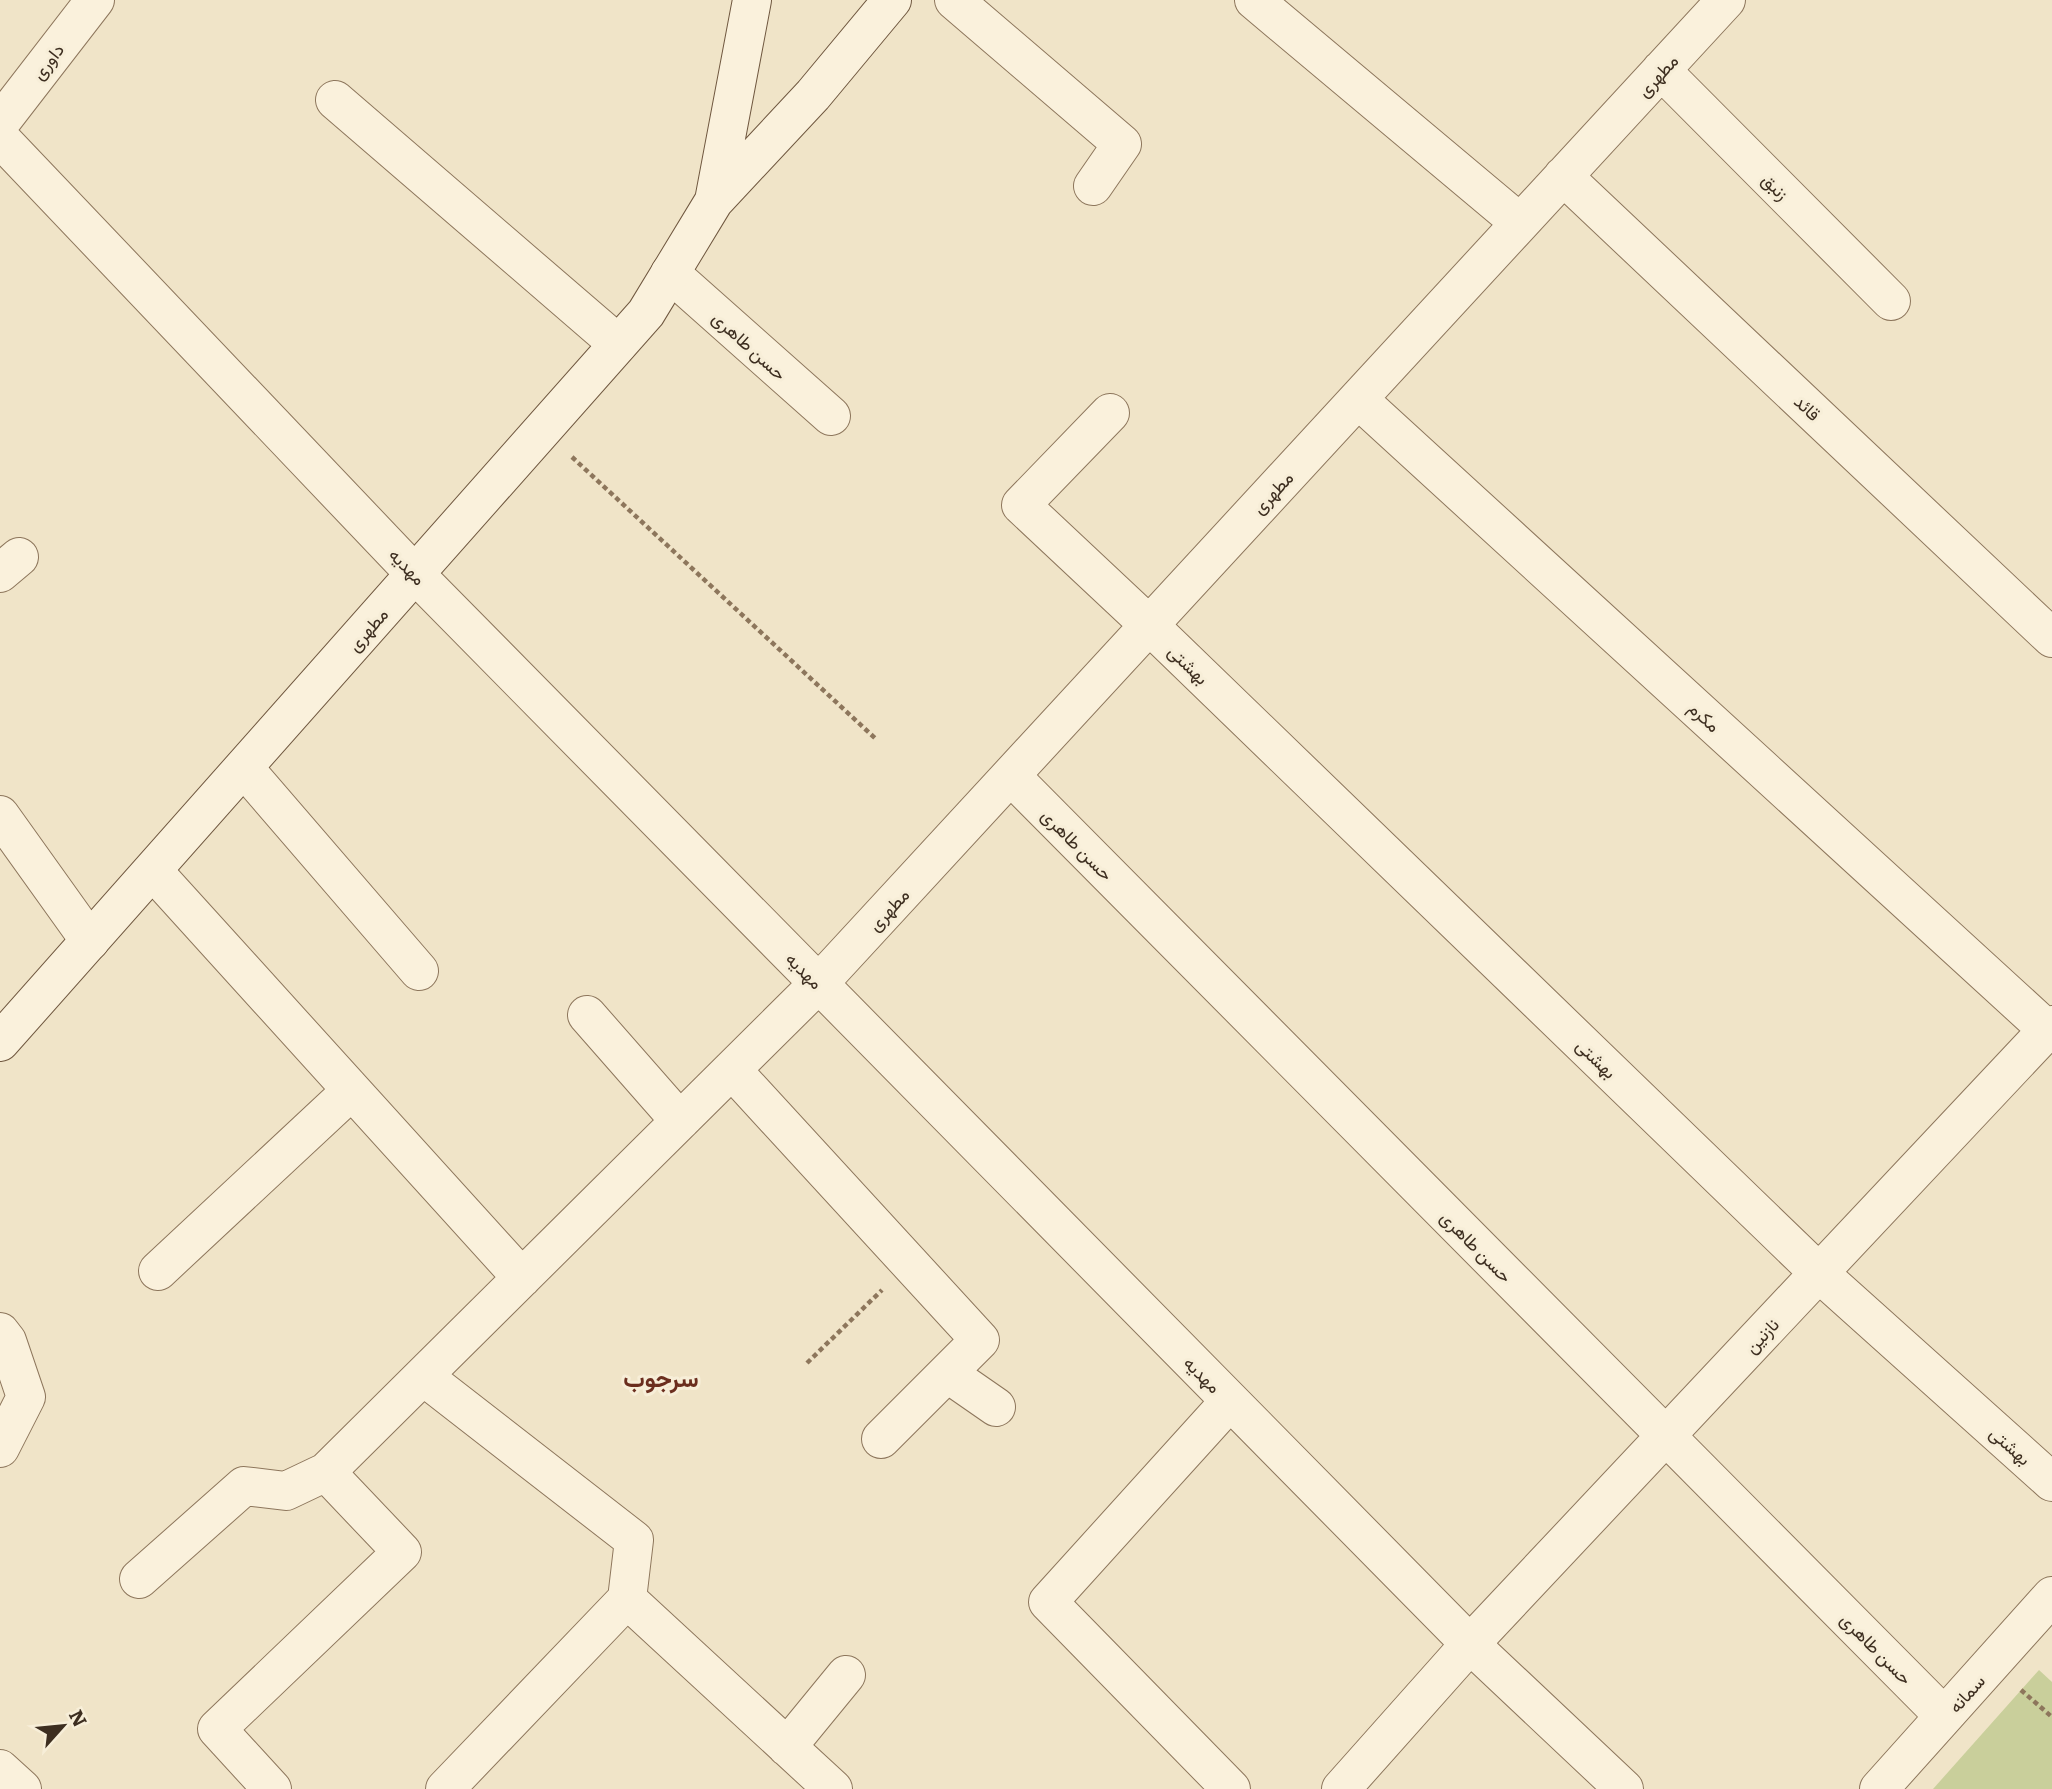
<svg xmlns="http://www.w3.org/2000/svg" width="2052" height="1789" viewBox="0 0 2052 1789" font-family="Literata,Vazirmatn,serif">
<rect width="100%" height="100%" fill="#f0e4c8"/>
<path fill="#c9cf9b" d="M2039 1670 2052 1682V1789H1933Z"/>
<g fill="none" stroke-linecap="round" stroke-linejoin="round">
<defs>
<path id="street" d="M954 0 1122 144 1093 186
M1254 0 1520 223
M1661 70 1891 301
M335 100 618 344
M0 123 95 0
M0 138 415 574 1470 1644 1624 1789
M1563 176 2052 638
M670 273 831 416
M1358 399 2052 1034
M1110 413 1021 505 1149 625 1819 1273 2052 1482
M0 573 19 557
M244 768 419 971
M1011 776 1944 1716
M0 815 90 941
M153 871 522 1278
M587 1015 680 1121
M732 1070 980 1340 881 1439
M158 1271 351 1091
M0 1332 7 1341 26 1397 0 1448
M947 1373 996 1407
M423 1376 634 1540 627 1599 833 1789
M1230 1401 1048 1602 1231 1789
M139 1579 244 1486 286 1491 326 1472
M787 1747 846 1675
M0 1769 22 1789
M272 1789 217 1729 402 1552 326 1472 819 983 1726 0
M445 1789 627 1599
M1341 1789 1470 1644 2052 1025
M1879 1789 2052 1596"/>
<path id="secondary" d="M714 201 752 0
M0 1042 646 313 714 201 813 95 892 0"/>
</defs>
<use href="#street" stroke="#8d765c" stroke-width="40"/>
<use href="#secondary" stroke="#6f573f" stroke-width="40"/>
<path stroke="#8d765c" stroke-width="4.5" stroke-dasharray="5 3.5" stroke-linecap="butt" d="M572 457 877 740
M807 1363 882 1290
M2021 1690 2052 1717"/>
<use href="#street" stroke="#faf1dc" stroke-width="38"/>
<use href="#secondary" stroke="#faf1dc" stroke-width="38"/>
</g>
<g text-anchor="middle" dominant-baseline="central" stroke-width="6" stroke-linejoin="round" paint-order="stroke">
<g font-size="18" fill="#3d2e20" stroke="#f7eed8">
<text transform="translate(47 61) rotate(-52)">داوری</text>
<text transform="translate(1657 75) rotate(-47)">مطهری</text>
<text transform="translate(1776 186) rotate(45)">زنبق</text>
<text transform="translate(750 345) rotate(42)">حسن طاهری</text>
<text transform="translate(1808 407) rotate(43)">قائد</text>
<text transform="translate(1272 492) rotate(-47)">مطهری</text>
<text transform="translate(408 566) rotate(46)">مهدیه</text>
<text transform="translate(367 629) rotate(-49)">مطهری</text>
<text transform="translate(1189 664) rotate(44)">بهشتی</text>
<text transform="translate(1705 716) rotate(42)">مکرم</text>
<text transform="translate(1078 844) rotate(45)">حسن طاهری</text>
<text transform="translate(888 909) rotate(-47)">مطهری</text>
<text transform="translate(805 970) rotate(45)">مهدیه</text>
<text transform="translate(1597 1058) rotate(44)">بهشتی</text>
<text transform="translate(1477 1246) rotate(45)">حسن طاهری</text>
<text transform="translate(1761 1335) rotate(-47)">نازنین</text>
<text transform="translate(1203 1374) rotate(45)">مهدیه</text>
<text transform="translate(2011 1445) rotate(42)">بهشتی</text>
<text transform="translate(1877 1648) rotate(45)">حسن طاهری</text>
<text transform="translate(1966 1693) rotate(-48)">سمانه</text>
</g>
<g font-size="24" font-weight="bold" fill="#6b2e1e" stroke="#f7eed8">
<text x="661" y="1376">سرجوب</text>
</g>
</g>
<g transform="translate(63 1726) rotate(63)" stroke="#f7eed8" stroke-width="5" paint-order="stroke">
<path d="M0-5L12 26L0 18L-12 26Z" fill="#3d2e20"/>
<text y="-10" font-size="19" font-weight="bold" text-anchor="middle" fill="#3d2e20">N</text>
</g>
</svg>
